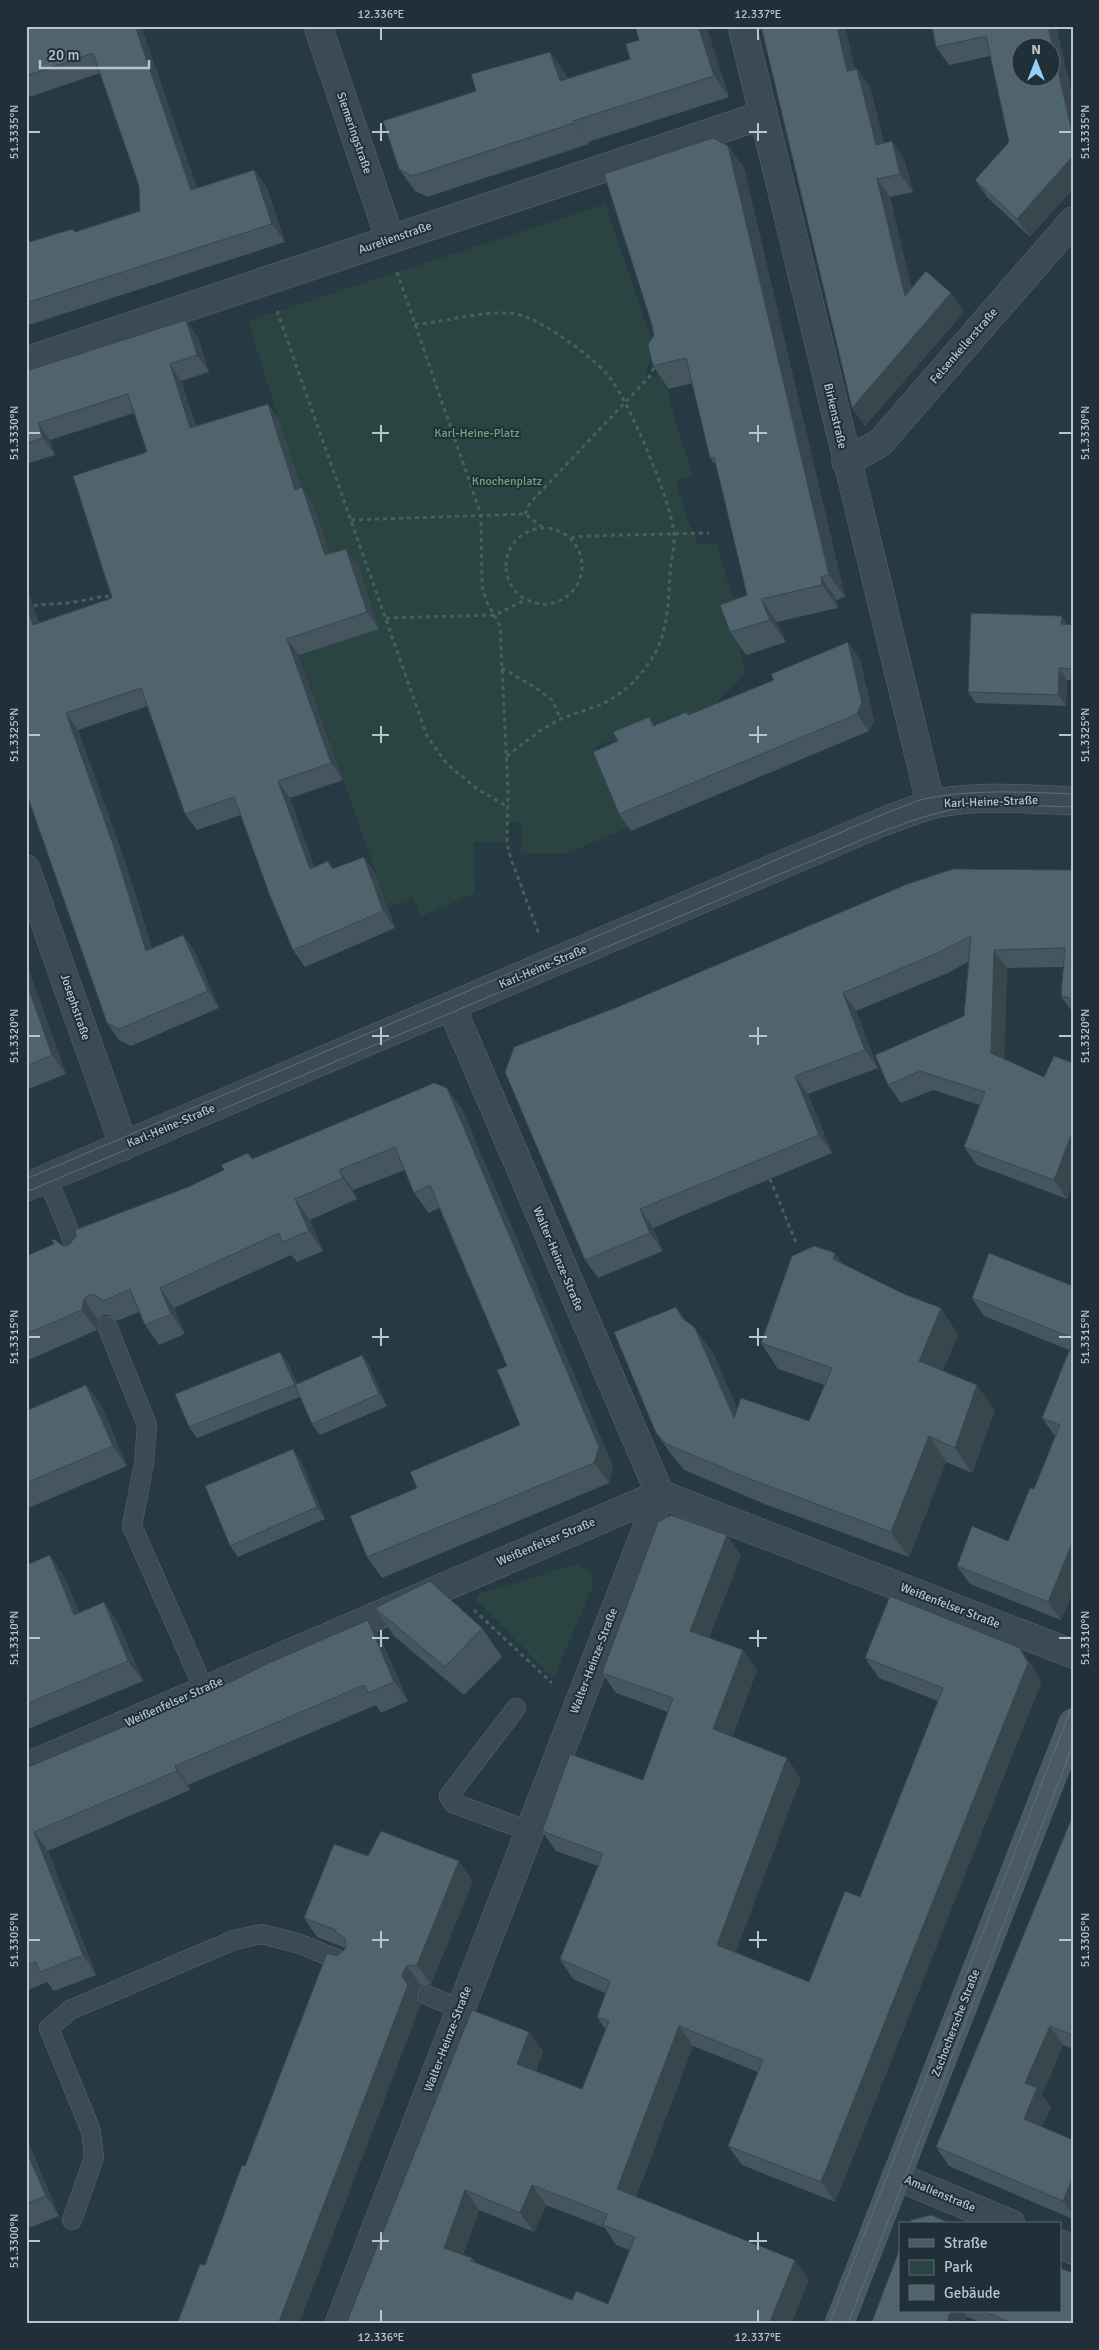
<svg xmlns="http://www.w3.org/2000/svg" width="1099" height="2350" viewBox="0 0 1099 2350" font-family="Signika,sans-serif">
<rect width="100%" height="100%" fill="#273943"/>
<path fill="#294441" d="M605 204 655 350 646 372 655 378 659 370H663L676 424 693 476 676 481 688 521 699 545 717 544 739 620 736 628 745 675 695 724 667 732 604 743 595 747 629 827 568 853H521V822H508L507 843 474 842 475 893 420 917 413 898 388 908 300 655 379 628 358 566 330 574 273 517 294 468 248 321Z
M577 1564 591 1572 593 1585 555 1676 550 1675 476 1600 478 1594Z"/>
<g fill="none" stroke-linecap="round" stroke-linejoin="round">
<defs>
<path id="service" d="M47 1178 79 1255
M107 1326 147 1425 144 1463 132 1526 204 1689
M516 1708 449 1796 453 1803 529 1831
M427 1995 460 2009
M72 2220 94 2158 91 2131 49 2028 70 2010 234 1940 262 1934 300 1944 349 1964"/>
<path id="minor" d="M318 26 390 239
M742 26 931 805
M26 361 763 115
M846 462 880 443 1073 221
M26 869 124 1146
M26 1767 660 1494 1073 1654
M896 2176 1011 2224
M1060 2244 1073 2250
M339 2324 660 1494 451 1006"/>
<path id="tertiary" d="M26 1187 880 823C896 817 913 810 930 805 972 794 1030 799 1073 801"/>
<path id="secondary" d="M839 2324 1073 1723"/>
</defs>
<use href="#service" stroke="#596870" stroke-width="20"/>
<use href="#minor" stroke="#596870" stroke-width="29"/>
<use href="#tertiary" stroke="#596870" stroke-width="29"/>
<use href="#secondary" stroke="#596870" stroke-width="29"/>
<path stroke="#47605d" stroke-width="3" stroke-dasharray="4 4" stroke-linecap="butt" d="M397 272 481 515 482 586 486 600 500 626 508 790 507 843 511 859 539 934
M277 311 427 736 447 764 476 788 508 807
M415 324C448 323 496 305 526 317 548 325 590 355 606 373 628 397 672 503 674 535 675 549 670 563 670 576 668 603 668 629 655 653 644 673 625 693 604 703 588 710 570 714 555 722 537 732 522 744 506 757
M525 514 530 503 651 375 655 364
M351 520 525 514 542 527
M506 566a38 38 0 1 1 76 0a38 38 0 1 1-76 0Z
M571 538 584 536 709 533
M26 608C43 602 58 605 74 602 88 600 100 596 114 596
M386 618 495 615 525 600
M502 668 536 688 552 700 561 720
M770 1179 797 1245
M474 1610 552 1683"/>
<use href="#service" stroke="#3b4a53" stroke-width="19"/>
<use href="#minor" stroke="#3b4a53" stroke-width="28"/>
<use href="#tertiary" stroke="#3b4a53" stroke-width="28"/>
<use href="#secondary" stroke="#495a66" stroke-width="28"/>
<path stroke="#5d6f7a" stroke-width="1" d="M26 1179 891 811C902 807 913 802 924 799 972 789 1023 792 1073 794
M26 1192 868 837C898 826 929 813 961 808 997 803 1036 806 1073 807
M829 2324 1073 1704
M848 2324 1073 1745"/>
</g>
<path fill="#45565f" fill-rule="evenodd" d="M26 26H141L197 188 254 170 267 188 285 242 26 326V243L75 232 140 211 139 186 100 73 26 98Z
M635 26H706L729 97 588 142 589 144 427 197 415 191 399 169 476 91 550 52 565 73 567 79 630 59 639 40Z
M932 26H1056L1073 99 1030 237 988 198 975 180 1009 142 990 56 949 65 936 47Z
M855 69H857L870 87 884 143 892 141 904 159 913 192 890 197 911 288 951 293 964 312 865 426Z
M728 146 744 168 845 597 837 600 838 608 777 622 786 642 746 655 730 632 747 595 717 467 710 458 692 383 669 389 653 366 654 335Z
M198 337 209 372 181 381 196 426 268 404 279 420 301 488 313 504 330 554 358 565 379 629 299 655 343 780 290 798 314 867 328 861 333 868 375 873 395 928 305 967 293 950 241 815 197 830 185 814 148 706 78 730 125 861 152 948 183 935 195 952 219 1008 131 1046 119 1040 107 1023 26 587 39 623 112 598 147 452 134 413 50 440 55 455 26 464V371Z
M1073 625V680H1067L1066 706 976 703 968 692Z
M848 642 860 659 874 721 869 731 631 831 619 814 618 741 649 717 655 726 687 712 689 715 774 680Z
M1073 870V1013L1061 996 1063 967 1007 968 1004 1059 1044 1077 1073 1063V1183L1067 1199 977 1165 964 1147 980 1105 933 1090 901 1103 888 1085 964 1016 968 962 948 973 856 1011 878 1068 808 1094 832 1153 653 1228 663 1251 598 1278 585 1260 505 1072Z
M26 962 66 1074 26 1090Z
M462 1109 613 1467 609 1483 382 1578 367 1557 417 1488 520 1425 507 1366 439 1208 429 1213 414 1193 405 1170 353 1190 357 1199 310 1220 323 1251 297 1262 291 1255 174 1308 185 1334 159 1345 145 1325 139 1312 117 1321 109 1315H103L98 1320 97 1330 26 1361V1256L63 1246 69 1245 188 1187 224 1170 248 1153 252 1158Z
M835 1253 842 1263 958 1334 943 1371 995 1410 972 1473 946 1462 909 1557 767 1505 684 1470 674 1458 656 1433 676 1307 687 1322 713 1353 737 1409 809 1421 825 1385 778 1369 761 1343Z
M1073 1286V1591L1061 1620 970 1584 957 1566 1008 1541 1034 1489 1055 1436 1042 1418 1069 1350 984 1316 972 1298Z
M280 1352 288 1363 297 1384 362 1355 370 1367 387 1406 320 1435 312 1424 300 1397 197 1438 189 1427Z
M86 1385 101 1405 127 1466 26 1509V1411Z
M293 1449 301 1461 325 1519 238 1557 230 1546Z
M741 1555 709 1638 743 1650 757 1670 732 1737 801 1778 735 1952 809 1982 860 1897 938 1701 879 1678 865 1658 1034 1668 1041 1683 835 2202 742 2165 728 2146 758 2072 693 2046 636 2197 795 2260 809 2280 791 2324H346L529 2032 543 2052 536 2071 582 2089 606 2030 597 2017 605 1993 573 1979 560 1959 598 1866 556 1851 542 1831 643 1780 668 1712 616 1693 602 1673ZM546 2205 605 2228 616 2245 630 2250 608 2304 572 2300 475 2263 472 2258 463 2255 479 2210 534 2232Z
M26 1565 64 1576 79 1613 104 1602 118 1623 143 1681 26 1730Z
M375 1608 482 1628 502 1657 464 1695 394 1636Z
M368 1620 381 1639 408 1701 381 1713 376 1705 188 1785 190 1790 48 1851 96 1975 54 1991 47 1982 26 1991V1768L237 1679Z
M1073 1815V2049L1063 2045 1042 2095 1051 2107 1042 2127 1073 2140V2219L949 2166 936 2147Z
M368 1856 473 1881 431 1984 421 1986 417 1991 416 1997 421 2004 205 2265 245 2166 337 1956 346 1948 317 1937 304 1918Z
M26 2136 59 2216 26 2229Z
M900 2311H1060L1073 2324H985L967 2317 964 2324H871Z"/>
<path fill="#38464d" d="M135 26H141L204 208 191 190Z
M698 26H706L729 97 714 76Z
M837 26H845L860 89 847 71Z
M1048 26H1056L1073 99V137Z
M550 52 565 73 575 103 560 81Z
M857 69 870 87 889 163 876 145Z
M573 121 588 142 589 144 574 123Z
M892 141 904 159 913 192 900 174Z
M728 146 744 168 845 597 829 575Z
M1073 156V189L1030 237 1017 219Z
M254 170 267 188 285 242 272 224Z
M877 179 890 197 918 314 905 296Z
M951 293 964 312 865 426 852 408Z
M186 320 198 337 209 372 197 355Z
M170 364 181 381 202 445 190 428Z
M268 404 279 420 306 506 295 490Z
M38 423 50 440 55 455 43 438Z
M302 487 313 504 337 572 325 555Z
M346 549 358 565 379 629 367 612Z
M821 577 837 600 838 608 822 585Z
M26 587 45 641 33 625 26 604Z
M761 599 777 622 786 642 770 620Z
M1062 616 1070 628 1061 624Z
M287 639 299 655 343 780 331 763Z
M848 642 860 659 874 721 869 731 857 714Z
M1059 668 1067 680 1066 706 1058 695Z
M66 713 78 730 125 861 158 968 146 951Z
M278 781 290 798 321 885 310 869Z
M364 857 375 873 395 928 383 911Z
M183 935 195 952 219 1008 208 991Z
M994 950 1007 968 1004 1071 991 1053Z
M26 962 66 1074 52 1055 26 981Z
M843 993 856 1011 878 1068 865 1050Z
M795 1076 808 1094 832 1153 819 1135Z
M447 1088 462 1109 613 1467 609 1483 594 1463Z
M1073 1130V1183L1067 1199 1054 1180Z
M339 1170 353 1190 357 1199 343 1178Z
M295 1199 310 1220 323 1251 309 1231Z
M640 1209 653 1228 663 1251 650 1233Z
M835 1253 853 1279 833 1259Z
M160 1288 174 1308 185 1334 171 1314Z
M84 1299 98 1320 97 1330 82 1310Z
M676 1307 694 1332 682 1318Z
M941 1308 958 1334 937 1386 919 1361Z
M695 1328 713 1353 752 1443 734 1418Z
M280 1352 288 1363 303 1396 295 1385Z
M362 1355 370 1367 387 1406 379 1394Z
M86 1385 101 1405 127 1466 113 1446Z
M977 1385 995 1410 972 1473 955 1448Z
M929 1436 946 1462 909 1557 891 1532Z
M293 1449 301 1461 325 1519 317 1507Z
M727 1535 741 1555 704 1650 690 1631Z
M1073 1541V1591L1061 1620 1048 1602Z
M50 1555 64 1576 89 1635 74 1615Z
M104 1602 118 1623 143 1681 128 1661Z
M368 1620 381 1639 408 1701 394 1682Z
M1020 1648 1034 1668 1041 1683 835 2202 821 2182Z
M743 1650 757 1670 727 1749 713 1729Z
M787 1758 801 1778 731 1965 717 1945Z
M175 1766 188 1785 190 1790 177 1771Z
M34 1832 48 1851 96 1975 83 1955Z
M459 1861 473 1881 431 1984 417 1965Z
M407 1966 421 1986 417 1991 416 1997 421 2004 299 2324H278L402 1977 403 1972Z
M679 2026 693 2046 631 2209 617 2189Z
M1050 2026 1063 2045 1042 2095 1051 2107 1037 2138 1024 2119 1025 2083Z
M529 2032 543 2052 531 2084 517 2064Z
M26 2136 59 2216 46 2196 26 2150Z
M1073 2177V2215L1063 2201Z
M532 2185 546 2205 534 2232 520 2213Z
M465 2190 479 2210 458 2267 444 2248Z
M795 2260 809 2280 791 2324H769Z
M951 2311H963L967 2317 964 2324H946Z"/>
<path fill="#50646e" stroke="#38464d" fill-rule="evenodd" d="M26 26H135L191 190 254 170 272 224 26 303V243L72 229 75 232 140 211 139 186 93 53 26 76Z
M635 26H698L714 76 573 121 574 123 412 176 399 169 383 121 476 91 471 74 550 52 560 81 630 59 626 44 639 40Z
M761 26H837L847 71 857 69 876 145 892 141 900 174 877 179 905 296 926 271 951 293 852 408Z
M932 26H1048L1073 137V156L1017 219 975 180 1009 142 986 36 936 47ZM1022 48H1052V78H1022Z
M713 138 728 146 829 575 821 577 822 585 761 599 770 620 730 632 720 605 747 595 714 457 710 458 686 358 653 366 648 345 654 335 651 322 604 174Z
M186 320 197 355 170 364 190 428 268 404 295 490 302 487 325 555 346 549 367 612 287 639 331 763 278 781 310 869 328 861 332 869 364 857 383 911 293 950 270 896 234 797 185 814 141 688 66 713 113 844 146 951 183 935 208 991 119 1029 107 1023 26 792V604L33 625 112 598 73 476 147 452 128 394 38 423 43 438 26 444V371Z
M971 613 1062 616 1061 624 1073 625V669L1059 668 1058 695 968 692Z
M848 642 862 703 857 714 619 814 593 752 618 741 613 732 649 717 653 726 687 712 688 715 774 680 771 674Z
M953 869 1073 870V999L1061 996 1065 948 994 950 991 1053 1044 1077 1054 1056 1073 1063V1130L1054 1180 964 1147 985 1092 920 1071 888 1085 875 1055 964 1016 971 936 935 954 843 993 865 1050 795 1076 819 1135 640 1209 650 1233 585 1260 505 1072 514 1047 620 1006 905 885Z
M26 981 52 1055 26 1066Z
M434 1083 447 1088 599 1447 594 1463 367 1557 350 1516 417 1488 410 1472 520 1425 497 1370 507 1366 430 1185 414 1193 395 1147 339 1170 343 1178 295 1199 309 1231 282 1242 279 1233 160 1288 171 1314 145 1325 130 1289 103 1301 95 1295H89L84 1299 82 1310 26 1334V1256L54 1244 52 1240 54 1239 63 1246 69 1245 76 1236 75 1230 188 1187 224 1170 221 1165 248 1153 252 1159Z
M814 1246 835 1253 833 1259 904 1294 941 1308 919 1361 977 1385 955 1448 929 1436 891 1532 750 1479 666 1444 656 1433 614 1332 676 1307 682 1318 695 1328 734 1418 741 1398 809 1421 832 1368 761 1343 792 1256Z
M989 1253 1073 1286V1338L972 1298Z
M1073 1342V1541L1048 1602 957 1566 972 1526 1008 1541 1030 1488 1034 1489 1060 1425 1042 1418Z
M280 1352 295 1385 189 1427 175 1394Z
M362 1355 379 1394 312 1424 295 1385Z
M86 1385 113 1446 26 1483V1411Z
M293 1449 317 1507 230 1546 205 1486Z
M671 1515 727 1535 690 1631 743 1650 713 1729 787 1758 717 1945 809 1982 845 1891 860 1897 943 1688 865 1658 890 1596 1020 1648 1028 1663 821 2182 728 2146 763 2060 679 2026 617 2189 795 2260 769 2324H346L472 2010 529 2032 517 2064 582 2089 609 2021 597 2017 610 1981 560 1959 603 1854 542 1831 570 1754 643 1780 673 1698 602 1673 658 1522ZM532 2185 607 2214 603 2225 635 2237 608 2304 576 2291 572 2300 471 2261 472 2258 444 2248 465 2190 520 2213Z
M50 1555 74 1615 104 1602 128 1661 26 1704V1565Z
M430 1581 482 1628 445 1667 375 1608Z
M368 1620 394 1682 368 1693 364 1685 175 1766 177 1771 34 1832 83 1955 40 1972 36 1962 26 1966V1768L237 1679 262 1666Z
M1073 1815V2035L1050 2026 1025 2083 1037 2088 1024 2119 1073 2140V2177L1063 2201 936 2147Z
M381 1831 459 1861 417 1965 407 1966 403 1972 402 1977 408 1985 278 2324H177L200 2264 205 2265 242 2165 245 2166 327 1953 337 1956 346 1948 345 1938 335 1932 336 1930 304 1918 334 1844 368 1856Z
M26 2150 46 2196 26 2204Z
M931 2215 952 2224H910L911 2220Z
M900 2248V2311H951L946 2324H871Z
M1060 2268 1073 2273V2324H1015L983 2311H1060Z"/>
<path fill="none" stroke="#b8c5cc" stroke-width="2" d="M381 28V40M758 28V40M381 123V141M758 123V141M28 132H40M372 132H389M749 132H767M1059 132H1072M381 425V442M758 425V442M28 433H40M372 433H389M749 433H767M1059 433H1072M381 726V743M758 726V743M28 735H40M372 735H389M749 735H767M1059 735H1072M381 1027V1045M758 1027V1045M28 1036H40M372 1036H389M749 1036H767M1059 1036H1072M381 1328V1346M758 1328V1346M28 1337H40M372 1337H389M749 1337H767M1059 1337H1072M381 1630V1647M758 1630V1647M28 1638H40M372 1638H389M749 1638H767M1059 1638H1072M381 1931V1948M758 1931V1948M28 1940H40M372 1940H389M749 1940H767M1059 1940H1072M381 2232V2250M758 2232V2250M28 2241H40M372 2241H389M749 2241H767M381 2310V2322M758 2310V2322"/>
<g text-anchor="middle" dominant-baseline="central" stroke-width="4" stroke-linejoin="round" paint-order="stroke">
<g font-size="12" fill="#b8c5cc" stroke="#202f38">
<text transform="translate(354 133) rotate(71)">Siemeringstraße</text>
<text transform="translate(395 238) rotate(-19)">Aurelienstraße</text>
<text transform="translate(964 346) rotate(-49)">Felsenkellerstraße</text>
<text transform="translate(835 416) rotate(77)">Birkenstraße</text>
<text transform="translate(991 802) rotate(-2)">Karl-Heine-Straße</text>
<text transform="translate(543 967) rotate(-23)">Karl-Heine-Straße</text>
<text transform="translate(75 1007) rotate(71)">Josephstraße</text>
<text transform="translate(171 1126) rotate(-23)">Karl-Heine-Straße</text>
<text transform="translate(558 1259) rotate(67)">Walter-Heinze-Straße</text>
<text transform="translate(546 1542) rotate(-23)">Weißenfelser Straße</text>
<text transform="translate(950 1606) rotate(21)">Weißenfelser Straße</text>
<text transform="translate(594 1661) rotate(-69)">Walter-Heinze-Straße</text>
<text transform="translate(174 1702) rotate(-24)">Weißenfelser Straße</text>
<text transform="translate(956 2023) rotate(-69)">Zschochersche Straße</text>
<text transform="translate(448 2039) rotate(-69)">Walter-Heinze-Straße</text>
<text transform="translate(940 2194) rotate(23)">Amalienstraße</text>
</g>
<g font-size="12" fill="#77a276" stroke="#202f38">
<text x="477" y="433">Karl-Heine-Platz</text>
<text x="507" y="481">Knochenplatz</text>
</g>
</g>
<rect width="1099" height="2350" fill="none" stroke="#202f38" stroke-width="55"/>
<rect x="899" y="2222" width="162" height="90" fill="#202f38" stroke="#5d6b73"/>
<rect x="909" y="2239" width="25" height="8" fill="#495a66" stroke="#5d6b73"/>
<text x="944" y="2248" font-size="15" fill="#b8c5cc">Straße</text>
<rect x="909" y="2260" width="25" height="15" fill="#294441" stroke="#5d6b73"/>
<text x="944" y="2272" font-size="15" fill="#b8c5cc">Park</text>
<rect x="909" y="2285" width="25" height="15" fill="#50646e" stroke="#5d6b73"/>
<text x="944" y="2298" font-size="15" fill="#b8c5cc">Gebäude</text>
<g transform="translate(1036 62)"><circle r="24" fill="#202f38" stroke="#5d6b73"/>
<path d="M0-4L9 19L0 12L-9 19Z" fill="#91d1f9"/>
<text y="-8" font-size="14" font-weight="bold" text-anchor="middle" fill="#b8c5cc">N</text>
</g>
<path d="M40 60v8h109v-8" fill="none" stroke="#b8c5cc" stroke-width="2.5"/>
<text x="48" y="60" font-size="15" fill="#b8c5cc" stroke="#202f38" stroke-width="4" paint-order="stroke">20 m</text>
<rect x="28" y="28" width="1044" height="2294" fill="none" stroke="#b8c5cc" stroke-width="2"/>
<g font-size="12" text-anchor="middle" fill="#b8c5cc">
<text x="381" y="18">12.336°E</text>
<text x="758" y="18">12.337°E</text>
<text transform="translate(14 132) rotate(-90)" y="4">51.3335°N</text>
<text transform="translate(1085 132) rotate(-90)" y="4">51.3335°N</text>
<text transform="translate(14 433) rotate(-90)" y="4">51.3330°N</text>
<text transform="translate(1085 433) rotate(-90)" y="4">51.3330°N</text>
<text transform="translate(14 735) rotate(-90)" y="4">51.3325°N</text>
<text transform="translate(1085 735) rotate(-90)" y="4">51.3325°N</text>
<text transform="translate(14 1036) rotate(-90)" y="4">51.3320°N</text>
<text transform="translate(1085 1036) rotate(-90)" y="4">51.3320°N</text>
<text transform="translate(14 1337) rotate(-90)" y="4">51.3315°N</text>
<text transform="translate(1085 1337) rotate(-90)" y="4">51.3315°N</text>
<text transform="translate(14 1638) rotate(-90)" y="4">51.3310°N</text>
<text transform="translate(1085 1638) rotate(-90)" y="4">51.3310°N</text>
<text transform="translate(14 1940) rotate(-90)" y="4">51.3305°N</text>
<text transform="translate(1085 1940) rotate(-90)" y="4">51.3305°N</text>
<text transform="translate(14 2241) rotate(-90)" y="4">51.3300°N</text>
<text x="381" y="2341">12.336°E</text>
<text x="758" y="2341">12.337°E</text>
</g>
</svg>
